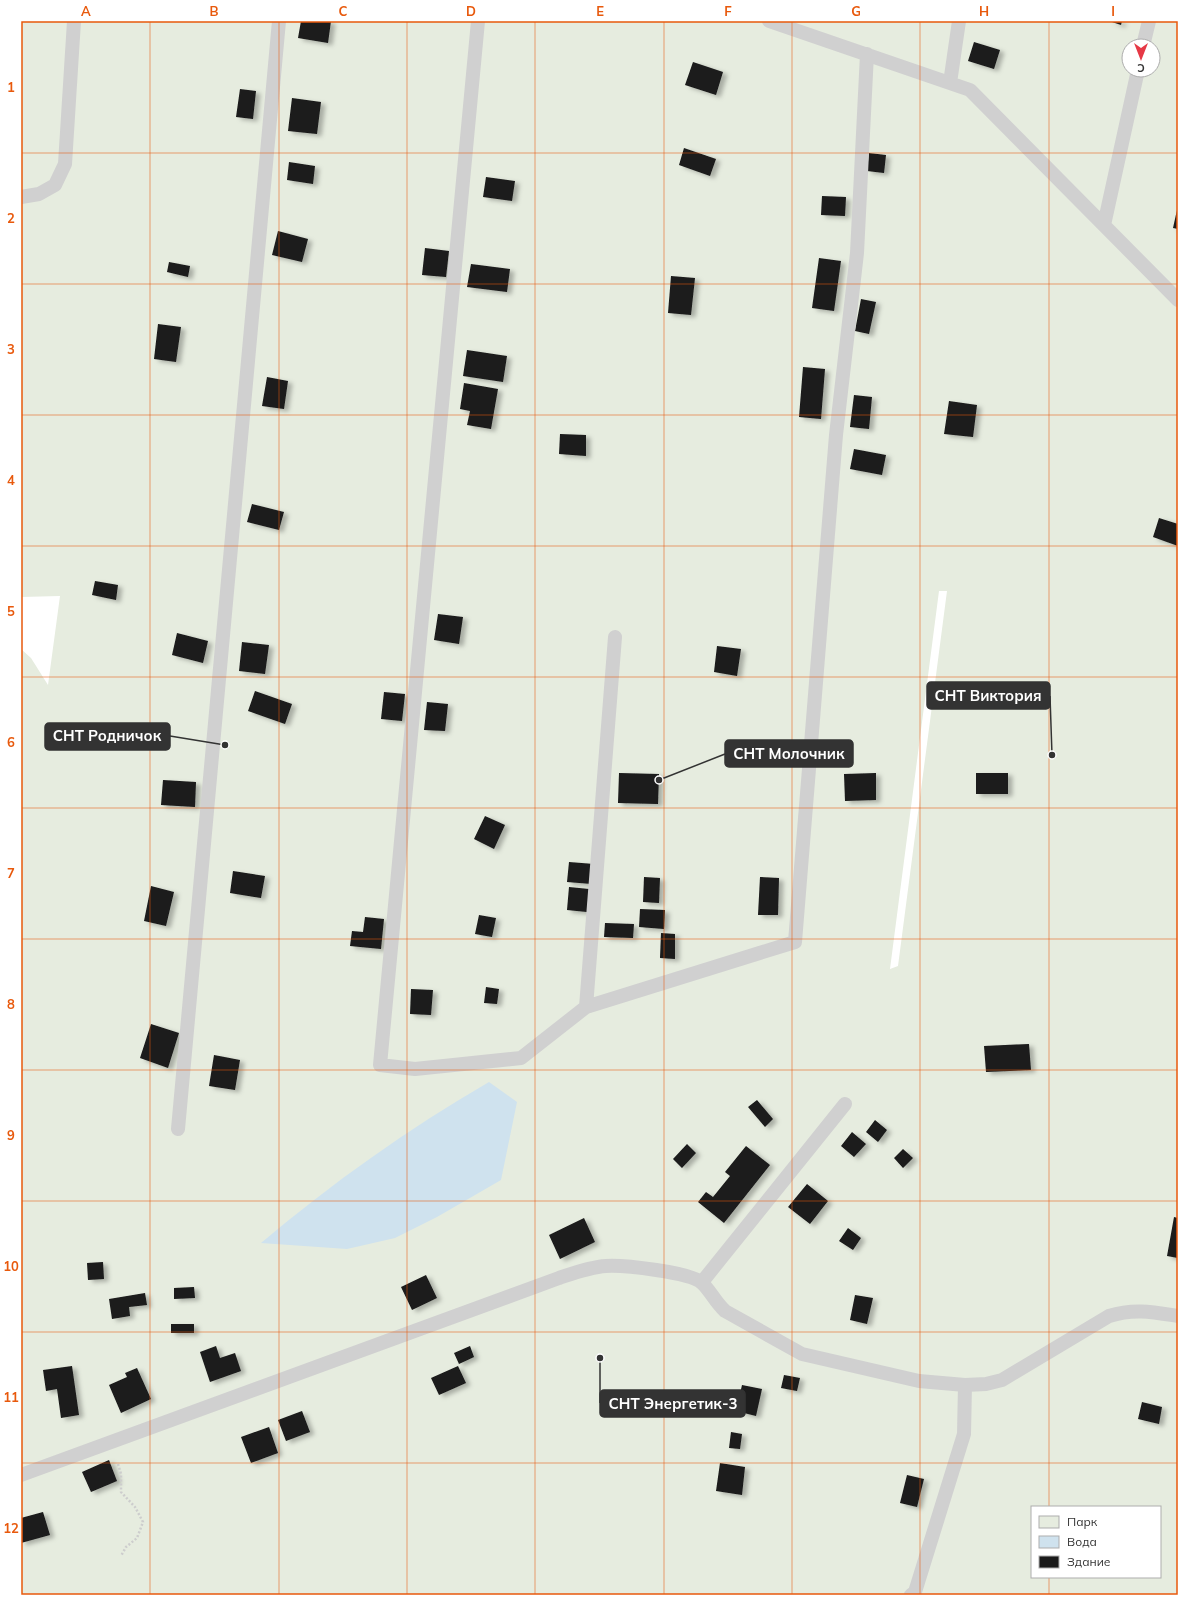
<svg xmlns="http://www.w3.org/2000/svg" width="1199" height="1616" viewBox="0 0 1199 1616" font-family="Mulish,sans-serif">
<defs>
<filter id="shadow"><feDropShadow dx="4.5" dy="2.5" stdDeviation="2" flood-color="#0004"/></filter>
</defs>
<rect width="100%" height="100%" fill="#fff"/>
<path fill="#e6ecdf" fill-rule="evenodd" d="M21 21H1178V1595H21V649L31 658 48 685 60 596 21 597ZM1129 46H1153V70H1129ZM939 591H947L898 966 890 969ZM1032 1507H1160V1577H1032Z"/>
<path fill="#cfe2ee" d="M489 1082 517 1102 501 1180 437 1217 395 1238 347 1249 261 1243C332 1183 408 1129 489 1082Z"/>
<path fill="#1a1a1a" filter="url(#shadow)" d="M301 21H331L328 43 298 38Z
M1109 21H1122L1121 25Z
M974 42 1000 50 994 69 968 61Z
M693 62 723 72 716 95 685 85Z
M240 89 256 91 253 119 236 117Z
M292 98 321 102 317 134 288 131Z
M684 148 716 159 710 176 679 165Z
M869 153 886 155 884 173 867 171Z
M289 162 315 166 313 184 287 180Z
M486 177 515 181 512 201 483 197Z
M822 196 846 197 845 216 821 215Z
M1177 210H1178V229L1173 228Z
M278 231 308 239 302 262 272 255Z
M425 248 449 251 446 277 422 275Z
M819 258 841 261 834 311 812 308Z
M169 262 190 266 188 277 167 272Z
M471 264 510 269 507 292 467 287Z
M671 276 695 278 691 315 668 313Z
M861 299 876 302 869 334 855 331Z
M158 324 181 327 176 362 154 359Z
M467 350 507 356 503 382 463 376Z
M803 367 825 369 821 419 799 417Z
M267 377 288 381 284 409 262 406Z
M464 383 498 389 491 429 467 425 470 411 460 409Z
M854 395 872 397 869 429 850 427Z
M949 401 977 405 973 437 944 434Z
M560 434 586 435V456L559 454Z
M854 449 886 455 882 475 850 469Z
M252 504 284 512 279 530 247 522Z
M1159 518 1178 524V546L1153 537Z
M95 581 118 585 116 600 92 595Z
M438 614 463 617 459 644 434 640Z
M177 633 208 641 203 663 172 655Z
M242 642 269 645 265 674 239 671Z
M717 646 741 649 737 676 714 672Z
M255 691 292 704 285 724 248 711Z
M384 692 405 694 402 721 381 719Z
M427 702 448 704 445 731 424 730Z
M619 773 659 774 658 804 618 803Z
M876 773V800L845 801 844 774Z
M976 773H1008V794H976Z
M163 780 196 782 195 807 161 805Z
M485 816 505 825 494 849 474 839Z
M569 862 594 864 592 884 567 882Z
M233 871 265 876 261 898 230 893Z
M644 877 660 878 659 903 643 902Z
M760 877 779 878 778 915H758Z
M151 886 174 892 166 926 144 921Z
M569 887 589 889 587 912 567 910Z
M640 909 665 910 664 929 639 927Z
M479 915 496 918 492 937 475 934Z
M365 917 384 919 381 949 350 946 352 931 363 932Z
M605 923 634 924 633 938 604 937Z
M661 933 675 934V959L660 958Z
M486 987 499 989 497 1004 484 1003Z
M411 989 433 990 431 1015 410 1014Z
M151 1024 179 1033 168 1068 140 1058Z
M1029 1044 1031 1070 986 1072 984 1046Z
M214 1055 240 1060 235 1090 209 1086Z
M757 1100 773 1119 765 1127 748 1107Z
M875 1120 887 1130 878 1142 866 1132Z
M852 1132 866 1144 854 1157 841 1146Z
M687 1144 696 1153 682 1168 673 1159Z
M746 1146 770 1165 724 1223 698 1202 706 1192 713 1197 730 1176 725 1172Z
M903 1149 913 1158 903 1168 894 1158Z
M807 1184 828 1201 810 1224 788 1207Z
M1174 1217 1178 1218V1258L1167 1256Z
M584 1218 595 1242 560 1259 549 1235Z
M848 1228 861 1238 853 1250 839 1241Z
M103 1262 104 1279 88 1280 87 1263Z
M426 1275 437 1298 412 1310 401 1287Z
M194 1287 195 1298 174 1299V1288Z
M145 1293 147 1305 129 1307 130 1316 112 1319 109 1299Z
M855 1295 873 1298 867 1324 850 1320Z
M171 1324H194V1333H171Z
M216 1346 220 1358 235 1353 241 1371 210 1382 200 1352Z
M470 1346 474 1357 459 1364 454 1353Z
M72 1366 79 1415 61 1418 57 1389 46 1391 43 1370Z
M458 1366 466 1383 439 1395 431 1378Z
M137 1368 151 1399 121 1413 109 1385 127 1377 125 1373Z
M784 1375 800 1378 797 1391 781 1388Z
M742 1385 762 1389 756 1416 736 1411Z
M1142 1402 1162 1407 1159 1424 1138 1419Z
M302 1411 310 1432 286 1441 278 1420Z
M269 1427 278 1453 251 1463 241 1437Z
M731 1432 742 1434 740 1449 729 1448Z
M109 1460 117 1481 91 1492 82 1472Z
M720 1463 745 1467 742 1495 716 1491Z
M907 1475 924 1479 917 1507 900 1503Z
M43 1512 50 1535 21 1543V1518Z"/>
<g fill="none" stroke-linecap="round" stroke-linejoin="round">
<path stroke="#cdcdcd" stroke-width="2.5" stroke-dasharray="2 2" stroke-linecap="butt" d="M118 1464 121 1474V1492L135 1507 143 1522 137 1538 126 1547 121 1556"/>
<path stroke="#d0d0d0" stroke-width="14" d="M478 21 380 1065 415 1069 521 1058 586 1007 795 942 836 435 857 253 867 54
M769 21 970 90 1178 300
M1143 46 1149 21
M950 83 959 21
M21 197 39 194 55 185 65 164 74 21
M1104 225 1138 70
M586 1007 615 637
M178 1129 279 21
M702 1282 845 1104
M21 1475 559 1278C574 1273 590 1267 606 1266 623 1265 691 1272 702 1283 710 1290 715 1302 725 1311L802 1354 919 1381 965 1385 986 1384 1002 1380 1109 1316C1134 1308 1153 1312 1178 1316
M911 1595 915 1592 964 1434 965 1385"/>
</g>
<path fill="none" stroke="#e8590c" stroke-width="1" stroke-opacity="0.55" d="M150 21V1595M279 21V1595M407 21V1595M535 21V1595M664 21V1595M792 21V1595M920 21V1595M1049 21V1507M21 153H1178M21 284H1178M21 415H1178M21 546H1178M21 677H1178M21 808H1178M21 939H1178M21 1070H1178M21 1201H1178M21 1332H1178M21 1463H1178M1049 1577V1595"/>
<path fill="none" stroke="#333" stroke-width="1.5" d="M1052 755L1050 696M225 745L170 736M659 780L725 754M600 1358L600 1403"/>
<g fill="#333" stroke="#fff" stroke-width="1.5">
<circle cx="1052" cy="755" r="4"/>
<circle cx="225" cy="745" r="4"/>
<circle cx="659" cy="780" r="4"/>
<circle cx="600" cy="1358" r="4"/>
</g>
<g fill="#333" stroke="#333" stroke-width="1.5">
<rect x="927" y="682" width="123" height="27" rx="4"/>
<rect x="45" y="723" width="125" height="27" rx="4"/>
<rect x="725" y="740" width="128" height="27" rx="4"/>
<rect x="600" y="1390" width="145" height="27" rx="4"/>
</g>
<g font-size="15" text-anchor="middle" font-weight="bold" fill="#fff">
<text x="988" y="701">СНТ Виктория</text>
<text x="107" y="741">СНТ Родничок</text>
<text x="789" y="759">СНТ Молочник</text>
<text x="673" y="1409">СНТ Энергетик-3</text>
</g>
<rect width="1199" height="1616" fill="none" stroke="#ffffff" stroke-width="44"/>
<rect x="1031" y="1506" width="130" height="72" fill="#ffffff" stroke="#adadad"/>
<rect x="1039" y="1516" width="20" height="12" fill="#e6ecdf" stroke="#adadad"/>
<text x="1067" y="1526" font-size="12" fill="#333333">Парк</text>
<rect x="1039" y="1536" width="20" height="12" fill="#cfe2ee" stroke="#adadad"/>
<text x="1067" y="1546" font-size="12" fill="#333333">Вода</text>
<rect x="1039" y="1556" width="20" height="12" fill="#1a1a1a" stroke="#adadad"/>
<text x="1067" y="1566" font-size="12" fill="#333333">Здание</text>
<g transform="translate(1141 58) rotate(180)"><circle r="19" fill="#ffffff" stroke="#adadad"/>
<path d="M0-3L7 15L0 10L-7 15Z" fill="#e63946"/>
<text y="-6" font-size="11" font-weight="bold" text-anchor="middle" fill="#333333">С</text>
</g>
<rect x="22" y="22" width="1155" height="1572" fill="none" stroke="#e8590c" stroke-width="1.5"/>
<g font-size="13" text-anchor="middle" font-weight="bold" fill="#e8590c">
<text x="86" y="16">A</text>
<text x="214" y="16">B</text>
<text x="343" y="16">C</text>
<text x="471" y="16">D</text>
<text x="600" y="16">E</text>
<text x="728" y="16">F</text>
<text x="856" y="16">G</text>
<text x="984" y="16">H</text>
<text x="1113" y="16">I</text>
<text x="11" y="92">1</text>
<text x="11" y="223">2</text>
<text x="11" y="354">3</text>
<text x="11" y="485">4</text>
<text x="11" y="616">5</text>
<text x="11" y="747">6</text>
<text x="11" y="878">7</text>
<text x="11" y="1009">8</text>
<text x="11" y="1140">9</text>
<text x="11" y="1271">10</text>
<text x="11" y="1402">11</text>
<text x="11" y="1533">12</text>
</g>
</svg>
